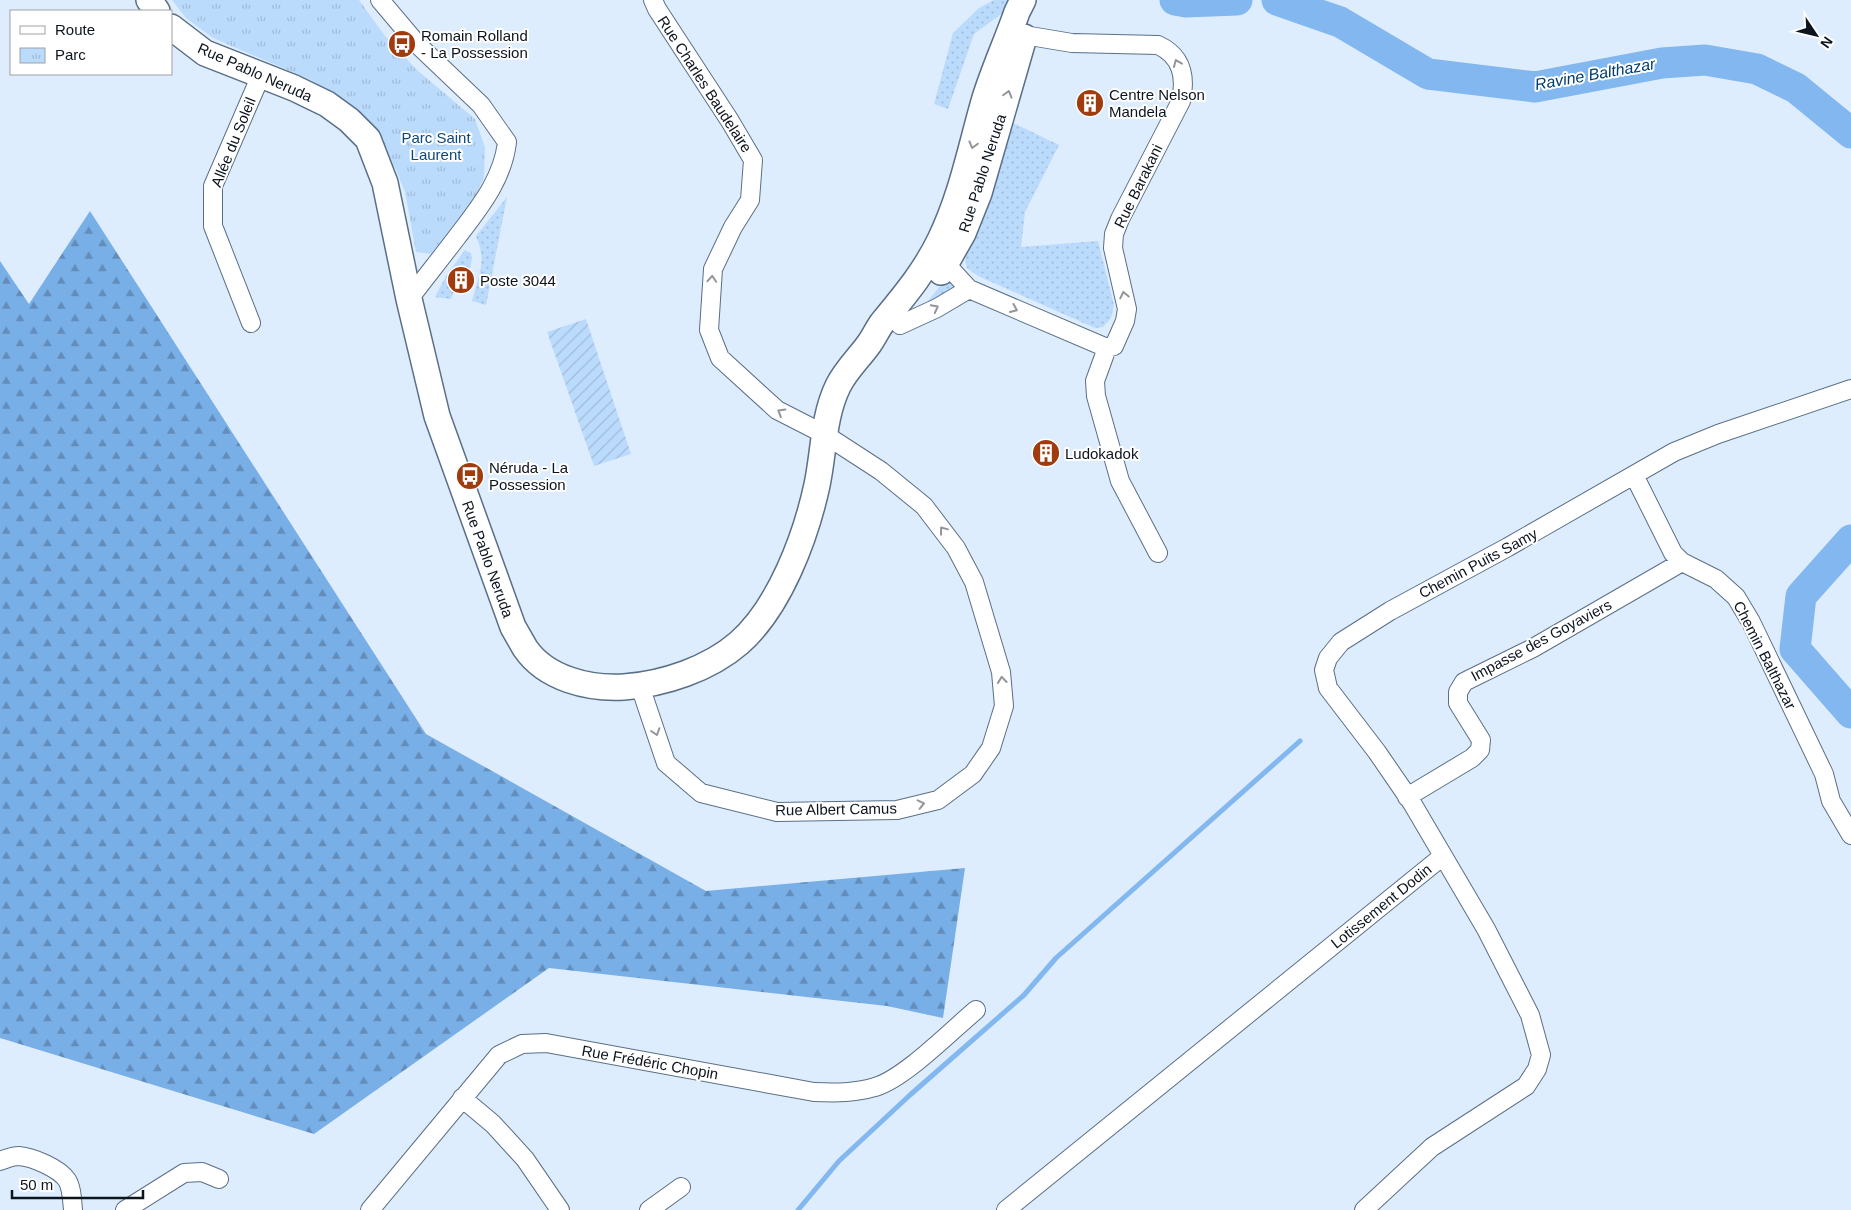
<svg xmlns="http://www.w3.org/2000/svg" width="1851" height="1210" viewBox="0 0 1851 1210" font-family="Arial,sans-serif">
<defs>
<pattern id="grass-dots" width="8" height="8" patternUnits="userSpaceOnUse" patternTransform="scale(1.25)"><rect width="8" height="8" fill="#bbdbfd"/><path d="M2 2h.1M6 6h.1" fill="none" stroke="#a0bbd8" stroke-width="1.8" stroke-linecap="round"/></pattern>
<pattern id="forest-firs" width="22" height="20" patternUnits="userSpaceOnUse" patternTransform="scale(1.25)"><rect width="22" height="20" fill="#79afe7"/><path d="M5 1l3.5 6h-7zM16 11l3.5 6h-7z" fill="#628dbb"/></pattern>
<pattern id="park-tufts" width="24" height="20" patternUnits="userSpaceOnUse" patternTransform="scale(1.25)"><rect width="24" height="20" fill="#bbdbfd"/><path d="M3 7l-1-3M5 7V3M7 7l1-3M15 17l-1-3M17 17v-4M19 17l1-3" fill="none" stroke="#a0bbd8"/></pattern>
<pattern id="garden-furrows" width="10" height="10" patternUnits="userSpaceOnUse" patternTransform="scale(1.25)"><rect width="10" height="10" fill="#bbdbfd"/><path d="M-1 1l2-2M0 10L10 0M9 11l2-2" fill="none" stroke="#a0bbd8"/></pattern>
</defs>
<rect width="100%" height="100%" fill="#deedfd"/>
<path fill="url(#grass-dots)" d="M994 0H1009L1004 12 974 34 948 109 934 104 953 33 979 8Z
M1009 121 1059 145 1025 212 1021 247 1098 241 1114 305 1111 318 1103 327 1095 328 978 276 967 268 965 260 970 240Z
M507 197 486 305 472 301C479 274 487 262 476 236Z
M465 250 471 253 472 258 466 290 454 291 451 299 435 297 446 276Z
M947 277 958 289 932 305 928 301Z"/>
<path fill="url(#forest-firs)" d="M90 211 426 734 706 891 965 868 943 1018 887 1006 549 968 314 1134 0 1038V261L29 304Z"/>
<path fill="url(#park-tufts)" d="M172 0H359L385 36 417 70 475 119 485 147 484 177 471 207 432 254 416 252 405 192 396 170 378 138 355 110 311 80 213 38 186 18Z"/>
<path fill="url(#garden-furrows)" d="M586 319 631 454 594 466 547 332Z"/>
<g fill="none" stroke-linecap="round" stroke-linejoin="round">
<path stroke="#82b7f0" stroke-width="5" d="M798 1210 839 1161 910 1095 1024 995 1056 958 1300 741"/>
<path stroke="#82b7f0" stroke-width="31" d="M1175 0 1186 2 1237 0
M1277 0 1340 22 1428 74 1535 87 1662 63 1705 60 1757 69 1796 88 1851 133
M1851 540 1801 596 1795 649 1851 713"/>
<defs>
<path id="street" d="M380 0 418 45 481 105 507 142C503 179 479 208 457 237 441 258 425 278 409 299
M943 253 946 264 969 289 1107 348 1114 346 1125 321 1127 309 1113 248 1114 234 1120 219 1181 101C1186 77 1182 56 1158 45L1072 43 1024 35
M251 323 213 226V186L261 75
M900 325 937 308 969 289
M1107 348 1095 381 1096 396 1120 481 1158 553
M1634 475 1673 553 1682 562 1716 579 1736 597 1751 622 1824 774 1831 801 1851 835
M640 686 666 763 701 793 777 812 897 810 938 800 973 774 991 748 1004 706 1001 672 974 582 956 548 924 506 881 471 824 434 777 410 720 358 709 330 713 269 733 227 750 200 753 160 730 121 657 9 653 0
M1407 797 1472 758 1480 750 1481 740 1458 703V692L1464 682 1533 648 1682 562
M462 1098 493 1124 525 1159 560 1210
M0 1161C5 1159 13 1156 19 1156 32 1157 59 1168 67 1180 72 1188 72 1200 73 1210
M125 1210 184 1173 202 1172 219 1179
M370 1210 499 1055 522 1044 546 1043 814 1092C836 1093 855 1093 875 1087 904 1079 952 1030 976 1010
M649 1210 681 1187
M1006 1210 1443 856
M1364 1210 1432 1147 1526 1086 1537 1069 1541 1055 1530 1015 1486 929 1412 803 1377 752 1328 688 1324 670 1328 658 1341 642 1390 611 1508 547 1674 452 1718 434 1851 389"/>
<path id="secondary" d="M149 0 157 11
M171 27 205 53 294 88 327 104 349 120 368 139 385 183 409 299 437 416 513 627C517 634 521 641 525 648 546 679 589 689 624 687 664 684 709 669 739 643 780 607 806 536 817 485 824 452 823 417 838 386 846 370 859 358 869 344 874 337 877 330 882 323 904 296 924 273 940 240 962 195 971 146 985 98 994 69 1007 41 1017 12L1023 0
M941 272 963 233 979 193 1024 37"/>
</defs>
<use href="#street" stroke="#596f86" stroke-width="20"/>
<use href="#secondary" stroke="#596f86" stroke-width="28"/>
<use href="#street" stroke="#fff" stroke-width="18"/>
<use href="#secondary" stroke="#fff" stroke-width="25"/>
</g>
<defs><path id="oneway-chevron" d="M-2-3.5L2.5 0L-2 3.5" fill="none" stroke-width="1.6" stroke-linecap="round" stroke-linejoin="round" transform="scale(1.25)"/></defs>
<g stroke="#929599">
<use href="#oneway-chevron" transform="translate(1177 63) rotate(-113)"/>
<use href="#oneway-chevron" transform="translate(1008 94) rotate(-74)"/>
<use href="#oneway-chevron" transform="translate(973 145) rotate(105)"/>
<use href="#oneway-chevron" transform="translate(712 279) rotate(-86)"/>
<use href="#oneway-chevron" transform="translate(1124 295) rotate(-102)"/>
<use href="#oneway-chevron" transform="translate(935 308) rotate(-27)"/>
<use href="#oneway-chevron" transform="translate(1014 309) rotate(24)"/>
<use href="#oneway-chevron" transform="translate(781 412) rotate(-149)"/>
<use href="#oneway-chevron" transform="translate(943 530) rotate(-127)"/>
<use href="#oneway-chevron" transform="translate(1002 680) rotate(-96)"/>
<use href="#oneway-chevron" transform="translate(656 732) rotate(72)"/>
<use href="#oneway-chevron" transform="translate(921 804) rotate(-13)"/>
</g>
<defs>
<symbol id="bus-disc" viewBox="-11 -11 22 22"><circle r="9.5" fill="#a03b0e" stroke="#fff"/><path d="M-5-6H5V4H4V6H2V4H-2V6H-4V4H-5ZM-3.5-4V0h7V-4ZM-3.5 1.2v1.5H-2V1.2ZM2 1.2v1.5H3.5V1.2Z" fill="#fff"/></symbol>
<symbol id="building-disc" viewBox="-11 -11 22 22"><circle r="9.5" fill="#a03b0e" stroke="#fff"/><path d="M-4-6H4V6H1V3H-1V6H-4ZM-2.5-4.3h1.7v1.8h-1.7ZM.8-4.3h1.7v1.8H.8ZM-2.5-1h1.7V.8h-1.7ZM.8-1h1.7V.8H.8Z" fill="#fff"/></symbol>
</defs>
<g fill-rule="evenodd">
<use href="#bus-disc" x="386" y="28" width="32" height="32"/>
<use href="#building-disc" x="1074" y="87" width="32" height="32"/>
<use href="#building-disc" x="445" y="264" width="32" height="32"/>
<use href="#building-disc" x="1030" y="437" width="32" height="32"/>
<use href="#bus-disc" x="454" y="460" width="32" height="32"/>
</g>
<g text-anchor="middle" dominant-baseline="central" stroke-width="4" stroke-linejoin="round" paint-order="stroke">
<g font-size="15" fill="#0c141d" stroke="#fff" text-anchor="start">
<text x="421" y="35">Romain Rolland<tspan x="421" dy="17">- La Possession</tspan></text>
<text x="1109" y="94">Centre Nelson<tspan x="1109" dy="17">Mandela</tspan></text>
<text x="480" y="280">Poste 3044</text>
<text x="1065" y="453">Ludokadok</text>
<text x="489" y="467">Néruda - La<tspan x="489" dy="17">Possession</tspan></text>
</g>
<g font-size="15" fill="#0c141d" stroke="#fff">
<text transform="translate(255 72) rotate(24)">Rue Pablo Neruda</text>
<text transform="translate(705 84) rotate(57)">Rue Charles Baudelaire</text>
<text transform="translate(233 142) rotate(-68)">Allée du Soleil</text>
<text transform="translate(982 173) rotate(-72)">Rue Pablo Neruda</text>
<text transform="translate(1138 186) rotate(-64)">Rue Barakani</text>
<text transform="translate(488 559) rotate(70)">Rue Pablo Neruda</text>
<text transform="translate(1478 563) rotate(-28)">Chemin Puits Samy</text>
<text transform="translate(1541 640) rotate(-28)">Impasse des Goyaviers</text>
<text transform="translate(1765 655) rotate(63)">Chemin Balthazar</text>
<text transform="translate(836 809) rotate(-1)">Rue Albert Camus</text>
<text transform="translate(1381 906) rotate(-39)">Lotissement Dodin</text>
<text transform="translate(650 1062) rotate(10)">Rue Frédéric Chopin</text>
</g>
<g font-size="15" fill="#0c477b" stroke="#fff">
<text x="436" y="137">Parc Saint<tspan x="436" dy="17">Laurent</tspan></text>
</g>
<g font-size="16" font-style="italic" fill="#003d70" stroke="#fff">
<text transform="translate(1595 74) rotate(-10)">Ravine Balthazar</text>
</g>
</g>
<rect x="10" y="10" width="162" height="65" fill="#ffffff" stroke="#9ea1a5"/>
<rect x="20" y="26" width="25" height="8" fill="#ffffff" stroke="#9ea1a5"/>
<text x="55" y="35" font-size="15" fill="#0c141d">Route</text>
<rect x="20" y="48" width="25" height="15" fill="url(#park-tufts)" stroke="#9ea1a5"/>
<text x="55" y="60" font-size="15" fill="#0c141d">Parc</text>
<g transform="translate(1816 35) rotate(125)" stroke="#ffffff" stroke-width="4" paint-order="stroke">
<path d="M0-4L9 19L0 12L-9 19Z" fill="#0c141d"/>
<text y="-8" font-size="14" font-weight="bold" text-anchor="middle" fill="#0c141d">N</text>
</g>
<path d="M12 1190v8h131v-8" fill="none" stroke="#0c141d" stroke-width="2.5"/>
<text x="20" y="1190" font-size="15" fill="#0c141d" stroke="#ffffff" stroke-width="4" paint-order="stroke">50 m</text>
</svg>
